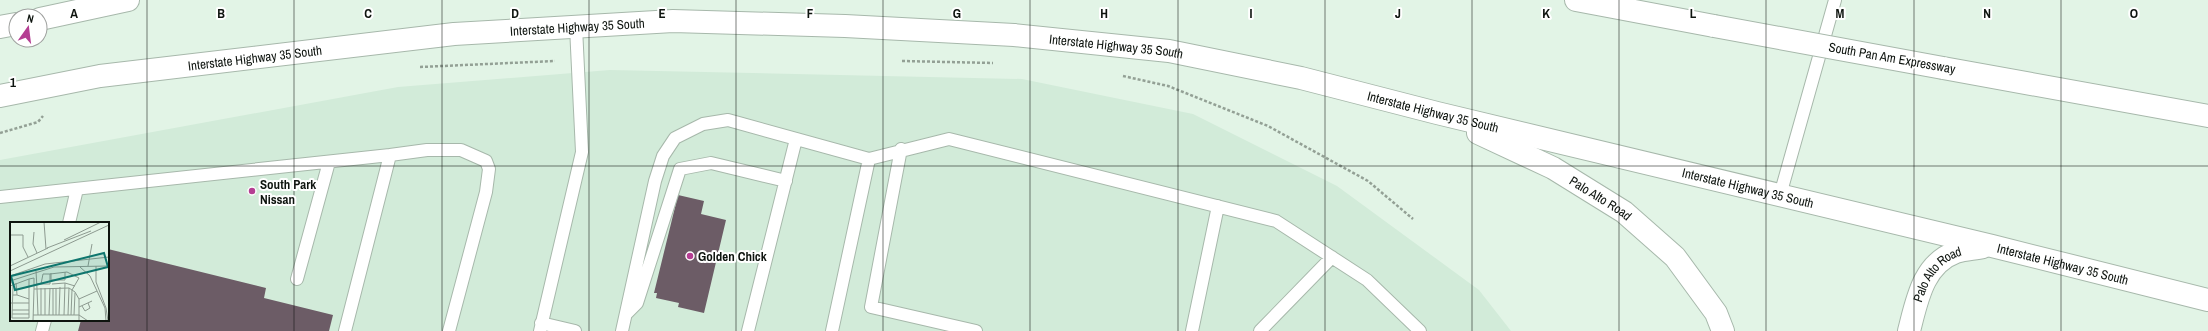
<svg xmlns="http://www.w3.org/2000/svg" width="2208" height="331" viewBox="0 0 2208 331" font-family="'Archivo Narrow',sans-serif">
<rect width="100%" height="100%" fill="#e2f4e6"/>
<path fill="#d2ebd9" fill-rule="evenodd" d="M610 70 1022 79 1193 114 1337 186 1479 290 1511 331H0V160L398 87ZM11 223H108V320H11Z"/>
<path fill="#6c5c66" d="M678 195 704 201 701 214 726 220 704 313 678 307 679 303 656 298 657 293H654Z
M108 249 266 288 264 298 333 315 329 331H78L81 320H108Z"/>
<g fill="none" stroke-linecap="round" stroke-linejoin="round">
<defs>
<path id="lane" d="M901 149 871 307 976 331
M390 155 427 150H461L486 161 489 169 486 192 449 331
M869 159 949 139 1276 221 1367 280 1420 331
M1780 195 1835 0
M0 197 390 155 345 331
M69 223 77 189
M297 279 329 162
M626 314 637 303 680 169 711 163 786 181
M541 323 575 331
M42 331 45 320
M540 331 582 152 576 27
M622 331 655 181 663 156 675 138 703 124 728 120 869 159 832 331
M748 331 796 139
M1192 331 1218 206
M1260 331 1332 257"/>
<g id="secondary">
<path id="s1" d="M0 96 100 76 454 34 673 21 845 26 1014 35 1169 51 1301 78 1437 113 1992 246 2208 300"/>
<path id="s2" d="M1478 133 1553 168 1624 212 1675 257 1716 313 1723 331"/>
<path id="s3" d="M1909 331C1917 300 1923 264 1956 252 1964 249 1975 249 1983 247"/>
</g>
<path id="highway" d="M1576 0 1714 26
M40 19 128 0
M0 27 16 24
M1943 68 2208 116"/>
</defs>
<use href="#lane" stroke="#a7b8ab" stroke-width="14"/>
<use href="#secondary" stroke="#a7b8ab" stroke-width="24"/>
<use href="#highway" stroke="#a7b8ab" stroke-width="24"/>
<path stroke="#93a095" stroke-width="2.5" stroke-dasharray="3 2" stroke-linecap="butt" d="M902 61 993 63
M420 67 555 61
M1123 76 1168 86 1268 126 1368 181 1413 219
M0 133 38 122 43 116"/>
<use href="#lane" stroke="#fff" stroke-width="12"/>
<use href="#secondary" stroke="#fff" stroke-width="22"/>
<use href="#highway" stroke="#fff" stroke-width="22"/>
<defs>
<path id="highway-bridge" d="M1714 26 1943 68"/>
</defs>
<use href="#highway-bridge" stroke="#a7b8ab" stroke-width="24" stroke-linecap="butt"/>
<use href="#highway-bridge" stroke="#fff" stroke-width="22"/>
</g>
<path fill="none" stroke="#0e140f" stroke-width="1" stroke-opacity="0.55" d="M147 0V331M294 0V331M442 0V331M589 0V331M736 0V331M883 0V331M1030 0V331M1178 0V331M1325 0V331M1472 0V331M1619 0V331M1766 0V331M1914 0V331M2061 0V331M0 166H2208"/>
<g fill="#b53e93" stroke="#fff" stroke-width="1.5">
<circle cx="252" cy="191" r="4"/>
<circle cx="690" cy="256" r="4"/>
</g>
<g text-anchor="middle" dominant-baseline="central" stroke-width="4" stroke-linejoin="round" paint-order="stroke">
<g font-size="13" fill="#0e140f" stroke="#fff">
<text stroke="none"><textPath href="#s1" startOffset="582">Interstate Highway 35 South</textPath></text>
<text stroke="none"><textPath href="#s1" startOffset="1122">Interstate Highway 35 South</textPath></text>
<text stroke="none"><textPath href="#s1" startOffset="258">Interstate Highway 35 South</textPath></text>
<text transform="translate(1892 58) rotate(10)">South Pan Am Expressway</text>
<text stroke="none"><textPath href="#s1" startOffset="1446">Interstate Highway 35 South</textPath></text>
<text stroke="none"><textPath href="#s1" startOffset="1770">Interstate Highway 35 South</textPath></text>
<text stroke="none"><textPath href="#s2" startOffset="139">Palo Alto Road</textPath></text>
<text stroke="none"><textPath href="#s1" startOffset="2094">Interstate Highway 35 South</textPath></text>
<text stroke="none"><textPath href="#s3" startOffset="66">Palo Alto Road</textPath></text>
</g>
<g font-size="13" font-weight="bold" fill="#0e140f" stroke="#fff" text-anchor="start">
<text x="260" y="184">South Park<tspan x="260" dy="15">Nissan</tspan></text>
<text x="698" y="256">Golden Chick</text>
</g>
</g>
<g transform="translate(10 222)">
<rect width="99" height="99" fill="#e2f4e6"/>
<path fill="none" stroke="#8d9a90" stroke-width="1" d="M34 0 36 27M24 10 23 22 27 31M0 13H13V25L18 35M54 18 91 0M37 26 81 9M0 44 38 26M78 44 82 22M86 44V60L96 86 98 99M70 45 80 54 95 86 96 99M0 49 99 3M41 51V58H55V50M40 52 57 50 69 56 62 68 61 93M0 54 35 42 99 35M19 57 24 56V67M0 59 44 45 99 44M27 62H40M31 62 33 52H40V62M42 62 55 61M0 64 3 63 19 57V96H2L3 63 1 59M31 66V93M35 66V93M3 73H7L6 61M7 73 19 77M69 77 87 69M0 81H19M72 84 75 89 80 86 78 81M69 85 82 79M2 88H19M2 92H19M23 93H69V99M28 93 27 67 59 66 65 70 69 77V93L78 99M39 93 40 66M43 93V66M46 93V66M49 93 50 65M54 93 55 61 65 64M58 93 59 66M64 93 65 71M23 99 24 67H27L26 49"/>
<path fill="#0f766e" fill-opacity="0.15" stroke="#0f766e" stroke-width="2" d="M94 31 98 45 5 68 1 54Z"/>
<rect width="99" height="99" fill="none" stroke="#0e140f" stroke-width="2"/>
</g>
<g font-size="13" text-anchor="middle" font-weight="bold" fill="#0e140f" stroke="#fff" stroke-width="4" stroke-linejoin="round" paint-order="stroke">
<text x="74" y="18">A</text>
<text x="221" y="18">B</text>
<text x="368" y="18">C</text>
<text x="515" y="18">D</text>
<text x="662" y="18">E</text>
<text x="810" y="18">F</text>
<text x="957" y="18">G</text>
<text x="1104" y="18">H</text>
<text x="1251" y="18">I</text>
<text x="1398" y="18">J</text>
<text x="1546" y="18">K</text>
<text x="1693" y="18">L</text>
<text x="1840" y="18">M</text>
<text x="1987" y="18">N</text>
<text x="2134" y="18">O</text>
<text x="13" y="87">1</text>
</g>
<g transform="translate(28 28) rotate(14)"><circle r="19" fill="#ffffff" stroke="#9fa19f"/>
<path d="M0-3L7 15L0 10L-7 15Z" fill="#b53e93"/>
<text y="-6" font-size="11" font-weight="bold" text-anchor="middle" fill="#0e140f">N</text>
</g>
</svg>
